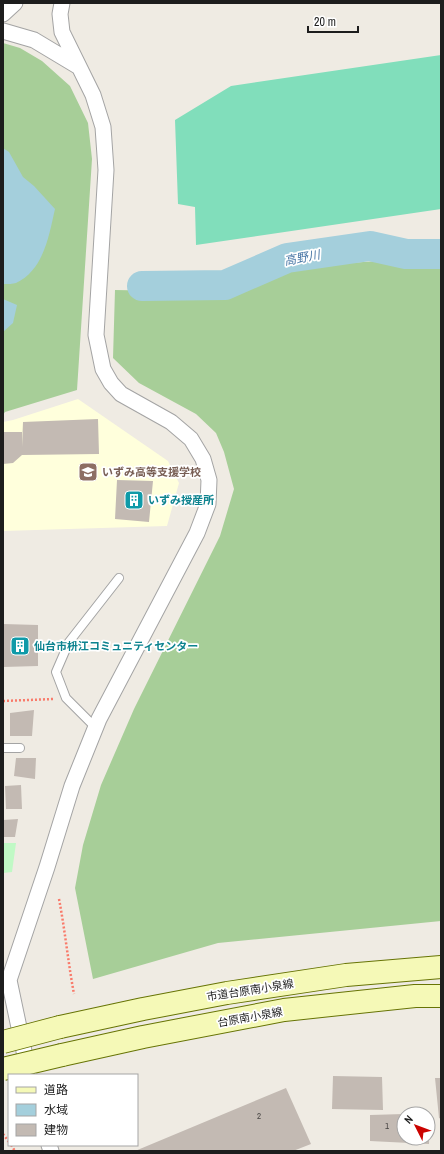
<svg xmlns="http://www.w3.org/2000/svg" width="444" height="1154" viewBox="0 0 444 1154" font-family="'Archivo Narrow','Noto Sans JP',sans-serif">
<rect width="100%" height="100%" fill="#efebe3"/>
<path fill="#ffffdc" d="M78 399 168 461 179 483 167 526 3 531V422L13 420Z"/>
<path fill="#a7ce98" d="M3 43 20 48 42 61 70 86 88 123 92 159 77 390 5 412 3 415Z
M407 259H441V921L218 943 93 979 75 888 83 845 101 785 134 709 220 536 234 489 224 452 216 433 196 414 139 383 113 358 115 290 221 292 290 267Z"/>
<path fill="#c0f9c5" d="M3 843H16L12 872 3 873Z"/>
<path fill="#81debb" d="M441 55V209L196 245 195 207 178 204 175 120 231 86Z"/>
<path fill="#a4cfdc" d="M3 148 9 152 23 177 34 186 55 209C49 235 44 270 16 283 13 284 8 284 4 284L3 286Z
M3 299 17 305 13 323 3 332Z"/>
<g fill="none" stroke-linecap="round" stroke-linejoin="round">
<path stroke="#a4cfdc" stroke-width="30" d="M142 286 225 285 287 258 370 246 406 254H441"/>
</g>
<path fill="#c3bab3" d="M98 419 99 454 22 455 13 463 3 464V432H22V447L23 422Z
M117 480 153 481 149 522 115 519Z
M3 624 38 625V666L3 667Z
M34 710 32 736H10V713Z
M16 758H36L35 779 14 776Z
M21 785 22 809H6L5 786Z
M18 819 15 837H3V820Z
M333 1076 382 1077 383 1110 332 1109Z
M435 1078H441V1119L439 1118Z
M286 1088 311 1144 293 1151H135Z
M428 1113H430L429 1144 370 1141V1115L404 1114V1138H428Z"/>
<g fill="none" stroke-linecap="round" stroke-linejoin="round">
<defs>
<path id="lane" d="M96 728 66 698 56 672 69 642 119 578
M3 748H20"/>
<path id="street" d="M3 14 15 3
M3 31 34 40 79 67
M29 1075 9 980 47 867 72 786 99 719 197 533 208 504 209 480 203 459 191 439 171 422 121 394 111 383 103 369 96 335 106 170 103 127 93 95 62 32 60 14 62 3
M49 1145 51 1151"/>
<path id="secondary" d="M60 1027 143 1009 227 993 346 975 441 967
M62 1055 143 1037 284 1010 415 996H441"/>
</defs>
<use href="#lane" stroke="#a4a4a4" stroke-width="10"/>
<use href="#street" stroke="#a4a4a4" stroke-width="17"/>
<use href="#secondary" stroke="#677405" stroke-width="24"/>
<path stroke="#f97a6a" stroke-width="2.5" stroke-dasharray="2 2" stroke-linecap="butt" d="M3 701 54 699
M59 899C65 930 68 962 74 994
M3 1134 9 1142
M11 1145 15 1151"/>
<use href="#lane" stroke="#fff" stroke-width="8"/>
<use href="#street" stroke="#fff" stroke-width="15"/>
<use href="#secondary" stroke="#f5f9b7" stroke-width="22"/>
<defs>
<path id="secondary-bridge" d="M3 1042 60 1027
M3 1069 62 1055"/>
</defs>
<use href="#secondary-bridge" stroke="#677405" stroke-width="24" stroke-linecap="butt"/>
<use href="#secondary-bridge" stroke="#f5f9b7" stroke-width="22"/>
</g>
<defs>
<symbol id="school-square" viewBox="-11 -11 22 22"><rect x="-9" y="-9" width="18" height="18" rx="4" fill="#8d6e63" stroke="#fff"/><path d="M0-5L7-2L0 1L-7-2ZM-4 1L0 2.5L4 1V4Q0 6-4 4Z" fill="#fff"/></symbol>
<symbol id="building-square" viewBox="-11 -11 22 22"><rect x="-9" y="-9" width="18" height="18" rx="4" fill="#0f9aa8" stroke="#fff"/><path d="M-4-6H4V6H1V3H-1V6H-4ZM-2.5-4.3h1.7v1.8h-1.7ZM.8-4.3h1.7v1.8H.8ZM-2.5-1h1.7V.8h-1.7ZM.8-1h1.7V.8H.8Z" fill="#fff"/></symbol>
</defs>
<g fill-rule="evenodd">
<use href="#school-square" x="77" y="461" width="22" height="22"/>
<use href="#building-square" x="123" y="489" width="22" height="22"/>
<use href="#building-square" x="9" y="635" width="22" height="22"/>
</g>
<g text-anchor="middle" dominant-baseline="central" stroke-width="3.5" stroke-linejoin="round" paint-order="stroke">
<g font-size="9" fill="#464442">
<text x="259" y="1116">2</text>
<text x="387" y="1126">1</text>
</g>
<g font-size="11" font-weight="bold" fill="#785e54" stroke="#fff" text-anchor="start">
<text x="102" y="472">いずみ高等支援学校</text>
</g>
<g font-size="11" font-weight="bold" fill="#0d838f" stroke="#fff" text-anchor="start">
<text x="148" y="500">いずみ授産所</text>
<text x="34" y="646">仙台市枡江コミュニティセンター</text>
</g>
<g font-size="11" fill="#1d1d1d" stroke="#fff">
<text transform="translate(250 990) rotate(-9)">市道台原南小泉線</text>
<text transform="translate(250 1017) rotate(-10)">台原南小泉線</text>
</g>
<g font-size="12" font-style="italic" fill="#4775a5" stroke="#fff">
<text transform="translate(302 258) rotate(-11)">高野川</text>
</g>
</g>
<rect width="444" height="1154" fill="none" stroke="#1d1d1d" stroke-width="8"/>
<rect x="8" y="1074" width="130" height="72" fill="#ffffff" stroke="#a5a5a5"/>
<rect x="16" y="1087" width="20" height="6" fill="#f5f9b7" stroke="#a5a5a5"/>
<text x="44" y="1094" font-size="12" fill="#1d1d1d">道路</text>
<rect x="16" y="1104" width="20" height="12" fill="#a4cfdc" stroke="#a5a5a5"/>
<text x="44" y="1114" font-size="12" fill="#1d1d1d">水域</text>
<rect x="16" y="1124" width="20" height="12" fill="#c3bab3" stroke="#a5a5a5"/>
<text x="44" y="1134" font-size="12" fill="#1d1d1d">建物</text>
<g transform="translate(416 1126) rotate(312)"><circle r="19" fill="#ffffff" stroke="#a5a5a5"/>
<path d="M0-3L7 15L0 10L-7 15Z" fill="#cb0300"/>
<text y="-6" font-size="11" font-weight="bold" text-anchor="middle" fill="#1d1d1d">N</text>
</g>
<path d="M308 26v6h50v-6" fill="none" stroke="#1d1d1d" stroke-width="2"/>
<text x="314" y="26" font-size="12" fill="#1d1d1d" stroke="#ffffff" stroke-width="3" paint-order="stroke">20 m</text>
</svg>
